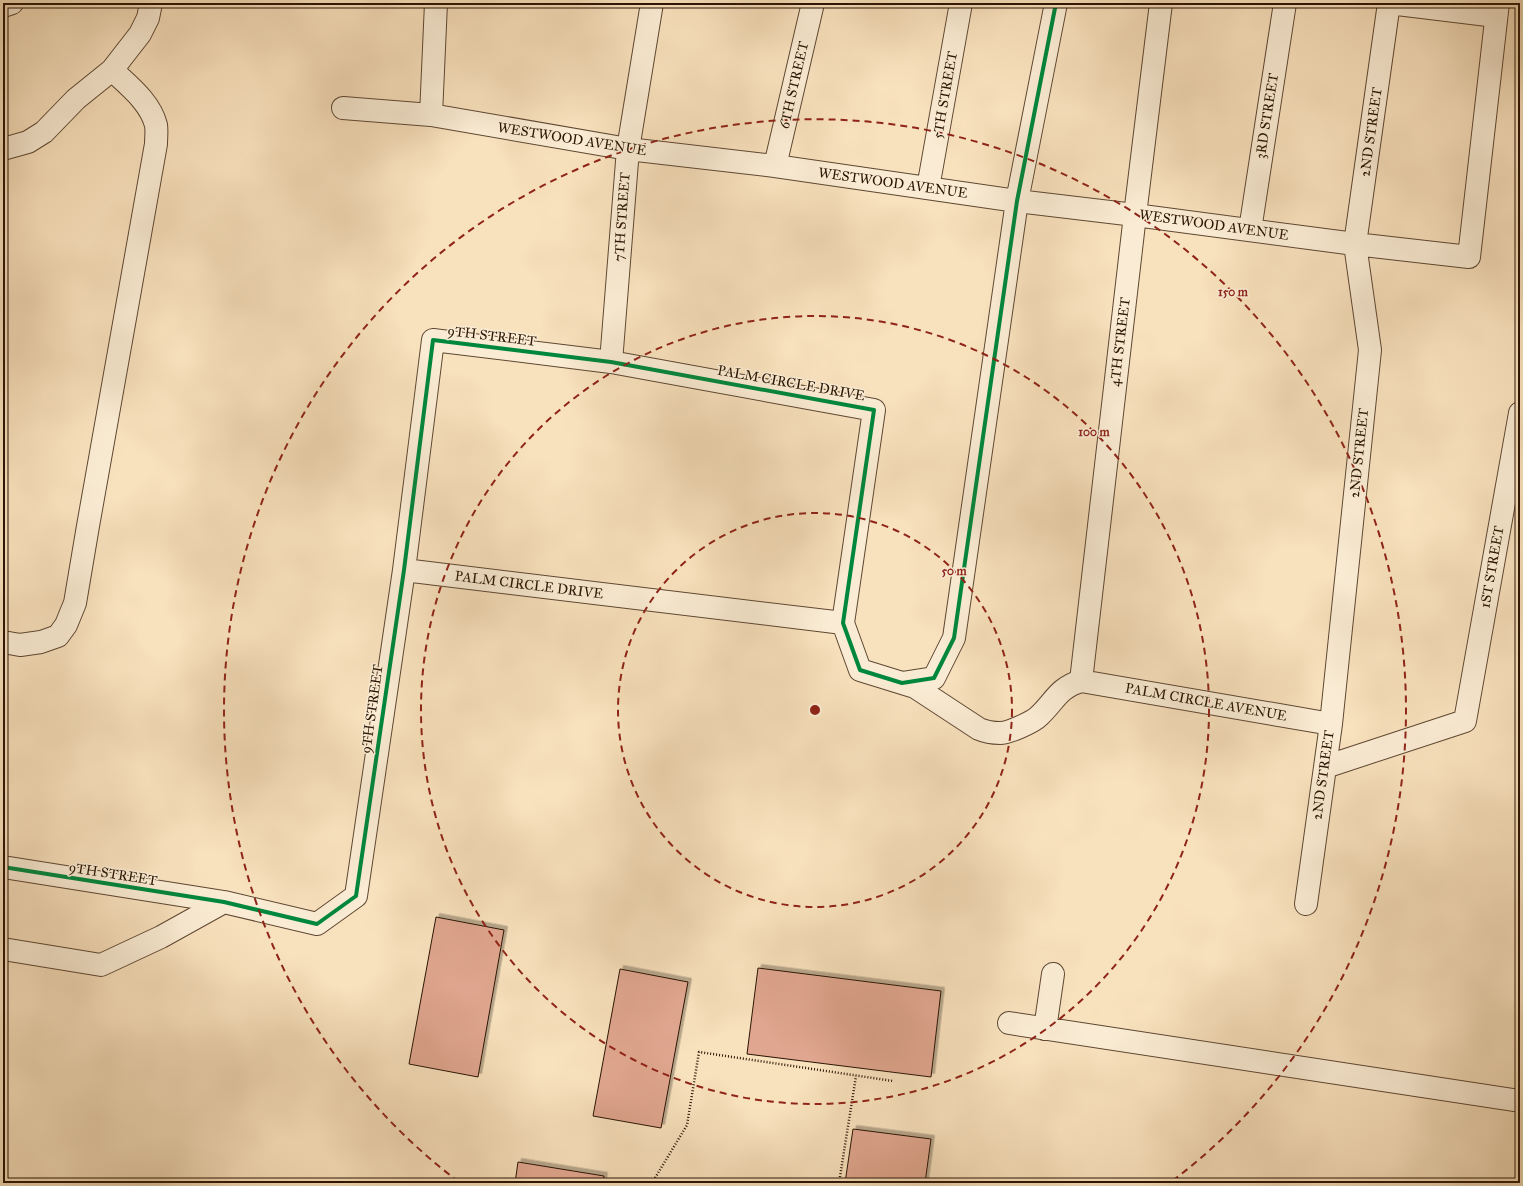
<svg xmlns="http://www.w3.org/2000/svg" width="1523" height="1186" viewBox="0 0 1523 1186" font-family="'IM FELL Great Primer',serif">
<defs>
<filter id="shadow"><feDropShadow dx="3.5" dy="-3.5" stdDeviation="0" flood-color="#0004"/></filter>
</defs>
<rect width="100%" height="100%" fill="#f8e1bd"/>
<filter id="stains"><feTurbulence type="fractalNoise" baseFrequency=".005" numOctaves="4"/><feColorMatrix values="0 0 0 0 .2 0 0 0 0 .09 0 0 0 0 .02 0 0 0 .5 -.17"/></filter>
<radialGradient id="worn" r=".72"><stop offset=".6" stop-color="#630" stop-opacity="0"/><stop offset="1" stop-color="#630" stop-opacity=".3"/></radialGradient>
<path fill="#e0a68f" stroke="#2a1403" filter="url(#shadow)" d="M436 917 504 930 478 1077 409 1064Z
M758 968 941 991 931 1077 747 1054Z
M620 969 688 982 661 1128 593 1116Z
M853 1129 931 1139 925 1183H845Z
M518 1162 604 1176 603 1183H515Z"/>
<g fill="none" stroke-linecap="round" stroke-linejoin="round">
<defs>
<path id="minor" d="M1389 3 1496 16
M3 6 12 3
M343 108 431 115 628 149 775 166 1017 201 1135 215 1355 244 1469 257 1498 3
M431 115 436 3
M3 149 28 142 44 132 76 99 112 70 140 34 148 18 151 3
M775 166 813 3
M928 188 961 3
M1250 230 1285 3
M611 362 628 149 652 3
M404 570 843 623
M3 642 20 645 41 642 58 636 66 625 75 603 88 526 156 144C156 138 157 131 156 125 150 102 129 86 112 70
M1081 681 1135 215 1161 3
M902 683 915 687 979 729C986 732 993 733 1000 733 1009 733 1033 722 1039 716 1055 701 1058 688 1081 681L1331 724
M1325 767 1465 721 1520 413
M3 867 224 902 317 924 356 896 404 570 433 340 611 362 874 410 843 623 860 670 902 683 934 678 954 638 1017 201 1056 3
M1306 904 1331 724 1370 350 1355 244 1389 3
M3 949 101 965 161 937 224 902
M1009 1023 1520 1101
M1045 1029 1053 974"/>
</defs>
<use href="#minor" stroke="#5e4732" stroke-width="24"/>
<path stroke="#2a1403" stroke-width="2.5" stroke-dasharray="1 2" stroke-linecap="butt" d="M652 1183 687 1125 699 1052 893 1081
M839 1183 856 1076"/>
<use href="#minor" stroke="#faecd4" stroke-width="22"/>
<defs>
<path id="cycleway" d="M3 867 224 902 317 924 356 896 404 570 433 340 611 362 874 410 843 623 860 670 902 683 934 678 954 638 1017 201 1056 3"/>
</defs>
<use href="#cycleway" stroke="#faecd4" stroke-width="6"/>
<use href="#cycleway" stroke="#00873e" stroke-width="4"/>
</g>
<g fill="none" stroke="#8f2418" stroke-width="2" stroke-dasharray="7 5">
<circle cx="815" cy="710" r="197"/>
<circle cx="815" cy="710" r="394"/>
<path d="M459 1182A591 591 0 1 1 1171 1182"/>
</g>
<g text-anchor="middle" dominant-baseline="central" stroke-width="3" stroke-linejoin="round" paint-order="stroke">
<g font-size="14" fill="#2a1403" stroke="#faecd4">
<text transform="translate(794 85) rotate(-77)">6TH STREET</text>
<text transform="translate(945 95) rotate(-80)">5TH STREET</text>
<text transform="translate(1267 116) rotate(-81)">3RD STREET</text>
<text transform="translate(1371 132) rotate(-82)">2ND STREET</text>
<text transform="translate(572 139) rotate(9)">WESTWOOD AVENUE</text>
<text transform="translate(893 183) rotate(8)">WESTWOOD AVENUE</text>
<text transform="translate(622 217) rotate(-86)">7TH STREET</text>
<text transform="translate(1214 225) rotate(8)">WESTWOOD AVENUE</text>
<text transform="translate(492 336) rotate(7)">9TH STREET</text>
<text transform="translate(1120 342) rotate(-83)">4TH STREET</text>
<text transform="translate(791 383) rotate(10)">PALM CIRCLE DRIVE</text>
<text transform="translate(1359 453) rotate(-84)">2ND STREET</text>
<text transform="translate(1492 567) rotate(-80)">1ST STREET</text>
<text transform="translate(529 585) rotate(7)">PALM CIRCLE DRIVE</text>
<text transform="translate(1206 702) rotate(10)">PALM CIRCLE AVENUE</text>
<text transform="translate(372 709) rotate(-82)">9TH STREET</text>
<text transform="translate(1323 775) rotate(-82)">2ND STREET</text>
<text transform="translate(113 874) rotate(9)">9TH STREET</text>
</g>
</g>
<circle cx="815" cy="710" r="6" fill="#8f2418" stroke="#faecd4" stroke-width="2"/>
<g font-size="12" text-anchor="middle" font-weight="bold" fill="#8f2418" stroke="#faecd4" stroke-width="3" stroke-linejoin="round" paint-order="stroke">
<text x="1233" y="296">150 m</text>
<text x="1094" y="436">100 m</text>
<text x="954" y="575">50 m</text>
</g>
<rect width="1523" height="1186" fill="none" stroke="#f8e1bd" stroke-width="16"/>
<rect x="4" y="4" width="1515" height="1178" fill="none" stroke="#2a1403" stroke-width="2"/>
<rect x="8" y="8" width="1507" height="1170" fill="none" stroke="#2a1403"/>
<rect width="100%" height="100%" filter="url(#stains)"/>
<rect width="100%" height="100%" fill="url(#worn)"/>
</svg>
